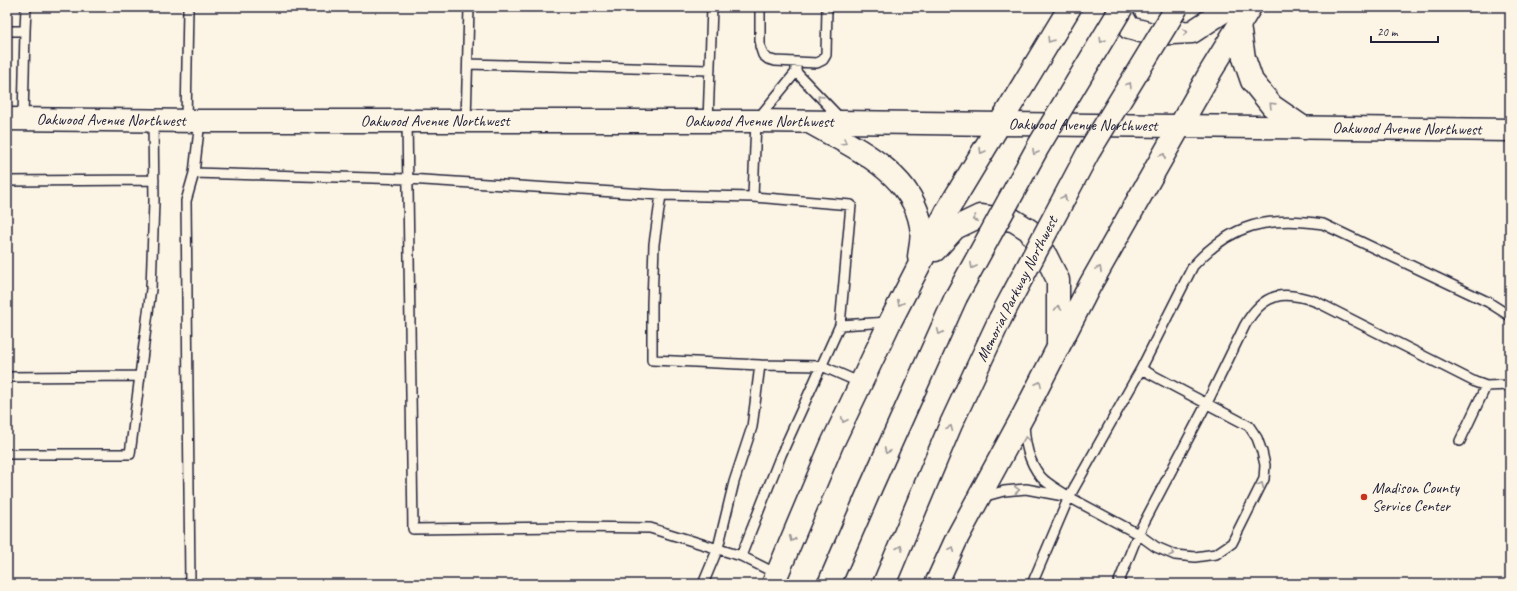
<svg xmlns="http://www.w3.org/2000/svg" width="1517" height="591" viewBox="0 0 1517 591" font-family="Caveat,sans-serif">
<rect width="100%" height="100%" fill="#fcf5e5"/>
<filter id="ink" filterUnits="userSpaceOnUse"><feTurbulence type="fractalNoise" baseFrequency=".025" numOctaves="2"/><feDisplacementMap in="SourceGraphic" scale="8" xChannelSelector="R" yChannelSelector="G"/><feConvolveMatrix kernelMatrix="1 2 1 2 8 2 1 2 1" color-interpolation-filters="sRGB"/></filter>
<g filter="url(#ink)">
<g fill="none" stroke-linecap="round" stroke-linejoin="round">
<defs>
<path id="lane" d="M760 7V46L763 55 768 59 775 61 817 63 823 60 826 55 827 7
M7 31H25L26 7
M468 64 710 70
M796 72 841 119
M23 119 25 31
M186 121 188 7
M407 122 413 529 569 527 650 528 741 556 777 574
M466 122 469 7
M708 122 712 7
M194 173 408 179 661 195 753 197 756 121 796 72V62
M7 181 154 180
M661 195 654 244 652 304V360L760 365 822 366 861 383
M753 197 851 205 840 325
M7 377 140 376
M1460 441 1486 386
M7 454H130L151 289 154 201 153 121
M982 497 1004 491 1026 489 1069 497C1061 491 1048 485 1041 477 1028 461 1025 443 1024 424
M1069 497 1138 534 1156 547 1175 555 1195 557 1216 554 1232 543 1264 479 1265 465 1262 452 1257 438 1249 426 1141 369 1193 266C1232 223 1268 216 1323 224L1488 302 1510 316
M741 556 781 455 840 325 889 322
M190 584 186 201 194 173 200 121
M703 584 718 548 734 482 752 427 760 365
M1032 584 1069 497 1141 369
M1118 584 1138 534 1207 403 1245 325C1264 292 1284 290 1317 302L1475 382 1486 386 1510 385"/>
<g id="secondary">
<path d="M1117 7 1129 28 1152 34 1192 32 1230 7"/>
<path d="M1239 26 1244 58 1252 81 1272 106 1304 128"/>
<path id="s1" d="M7 119 200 121H756L1510 130"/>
<path d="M811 123C853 147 912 172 921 226 923 236 920 248 919 257"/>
<path d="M935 250 955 228 980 216 1013 220 1029 230 1046 256 1058 280V343"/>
<path d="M773 584 832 444 890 322 947 211 1070 7"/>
<path d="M936 584 958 536 1024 414 1090 285 1211 71 1250 7"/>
</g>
<path id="highway" d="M829 584 871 487 956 297
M884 584 951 424 1000 319"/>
</defs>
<use href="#lane" stroke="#22223b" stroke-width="12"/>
<use href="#secondary" stroke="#22223b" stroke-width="25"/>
<use href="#highway" stroke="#22223b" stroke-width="25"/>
<use href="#lane" stroke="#fcf5e5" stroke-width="9"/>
<use href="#secondary" stroke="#fcf5e5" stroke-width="22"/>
<use href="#highway" stroke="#fcf5e5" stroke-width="22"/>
<defs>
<path id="highway-bridge" d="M956 297 1038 147 1122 7
M1000 319 1088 153 1177 7"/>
</defs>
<use href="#highway-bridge" stroke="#22223b" stroke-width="25" stroke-linecap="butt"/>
<use href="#highway-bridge" stroke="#fcf5e5" stroke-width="22"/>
</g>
<defs><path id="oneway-chevron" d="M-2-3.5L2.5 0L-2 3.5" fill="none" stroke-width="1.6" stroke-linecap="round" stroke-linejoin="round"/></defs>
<g stroke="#9a9698">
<use href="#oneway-chevron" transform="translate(1185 32) rotate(-3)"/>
<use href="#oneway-chevron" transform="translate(1050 40) rotate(122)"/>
<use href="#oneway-chevron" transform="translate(1102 40) rotate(121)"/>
<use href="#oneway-chevron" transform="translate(1129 85) rotate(-58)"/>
<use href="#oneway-chevron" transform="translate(820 98) rotate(-133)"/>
<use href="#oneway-chevron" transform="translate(1272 105) rotate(-136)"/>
<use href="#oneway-chevron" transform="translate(844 142) rotate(30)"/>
<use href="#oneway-chevron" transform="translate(982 151) rotate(121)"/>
<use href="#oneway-chevron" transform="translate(1035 152) rotate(119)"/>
<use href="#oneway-chevron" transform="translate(1163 156) rotate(-61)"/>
<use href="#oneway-chevron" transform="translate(1064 198) rotate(-62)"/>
<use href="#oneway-chevron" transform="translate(975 219) rotate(157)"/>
<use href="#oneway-chevron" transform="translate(973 266) rotate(119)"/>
<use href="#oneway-chevron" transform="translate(1099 269) rotate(-61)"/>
<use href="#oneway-chevron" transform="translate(900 303) rotate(117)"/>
<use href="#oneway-chevron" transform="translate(1058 308) rotate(-90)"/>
<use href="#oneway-chevron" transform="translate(940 332) rotate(114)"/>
<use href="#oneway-chevron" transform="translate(1039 384) rotate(-63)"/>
<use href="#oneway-chevron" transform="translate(844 420) rotate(115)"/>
<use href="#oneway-chevron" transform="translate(950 428) rotate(-67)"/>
<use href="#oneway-chevron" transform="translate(1026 439) rotate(-97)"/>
<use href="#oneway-chevron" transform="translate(887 451) rotate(114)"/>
<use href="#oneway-chevron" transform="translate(1261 485) rotate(-65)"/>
<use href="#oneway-chevron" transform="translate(1017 490) rotate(-4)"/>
<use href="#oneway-chevron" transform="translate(792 539) rotate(113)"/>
<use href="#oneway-chevron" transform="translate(900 548) rotate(-67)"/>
<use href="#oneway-chevron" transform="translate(952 549) rotate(-65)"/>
<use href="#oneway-chevron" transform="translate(1172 553) rotate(19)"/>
</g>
</g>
<circle fill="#c8321e" stroke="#fcf5e5" stroke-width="1.5" cx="1364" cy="497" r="4"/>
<g text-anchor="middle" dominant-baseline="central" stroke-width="4" stroke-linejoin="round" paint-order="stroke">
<g font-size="16" fill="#22223b" stroke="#fcf5e5">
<text stroke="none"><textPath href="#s1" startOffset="104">Oakwood Avenue Northwest</textPath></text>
<text stroke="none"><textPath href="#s1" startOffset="428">Oakwood Avenue Northwest</textPath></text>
<text stroke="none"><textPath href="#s1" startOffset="752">Oakwood Avenue Northwest</textPath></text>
<text stroke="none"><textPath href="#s1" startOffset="1076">Oakwood Avenue Northwest</textPath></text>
<text stroke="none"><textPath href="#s1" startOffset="1400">Oakwood Avenue Northwest</textPath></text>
<text transform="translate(1017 289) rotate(-63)">Memorial Parkway Northwest</text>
</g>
<g font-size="16" fill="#22223b" stroke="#fcf5e5" text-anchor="start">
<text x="1372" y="488">Madison County<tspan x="1372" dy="18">Service Center</tspan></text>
</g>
</g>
<rect width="1517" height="591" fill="none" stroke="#fcf5e5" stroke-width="24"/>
<rect x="12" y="12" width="1493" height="567" fill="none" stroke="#22223b" stroke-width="1.5" filter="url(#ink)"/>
<path d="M1371 36v6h67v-6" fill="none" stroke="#22223b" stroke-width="2"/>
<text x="1377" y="36" font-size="12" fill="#22223b" stroke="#fcf5e5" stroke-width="3" paint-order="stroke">20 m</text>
</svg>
